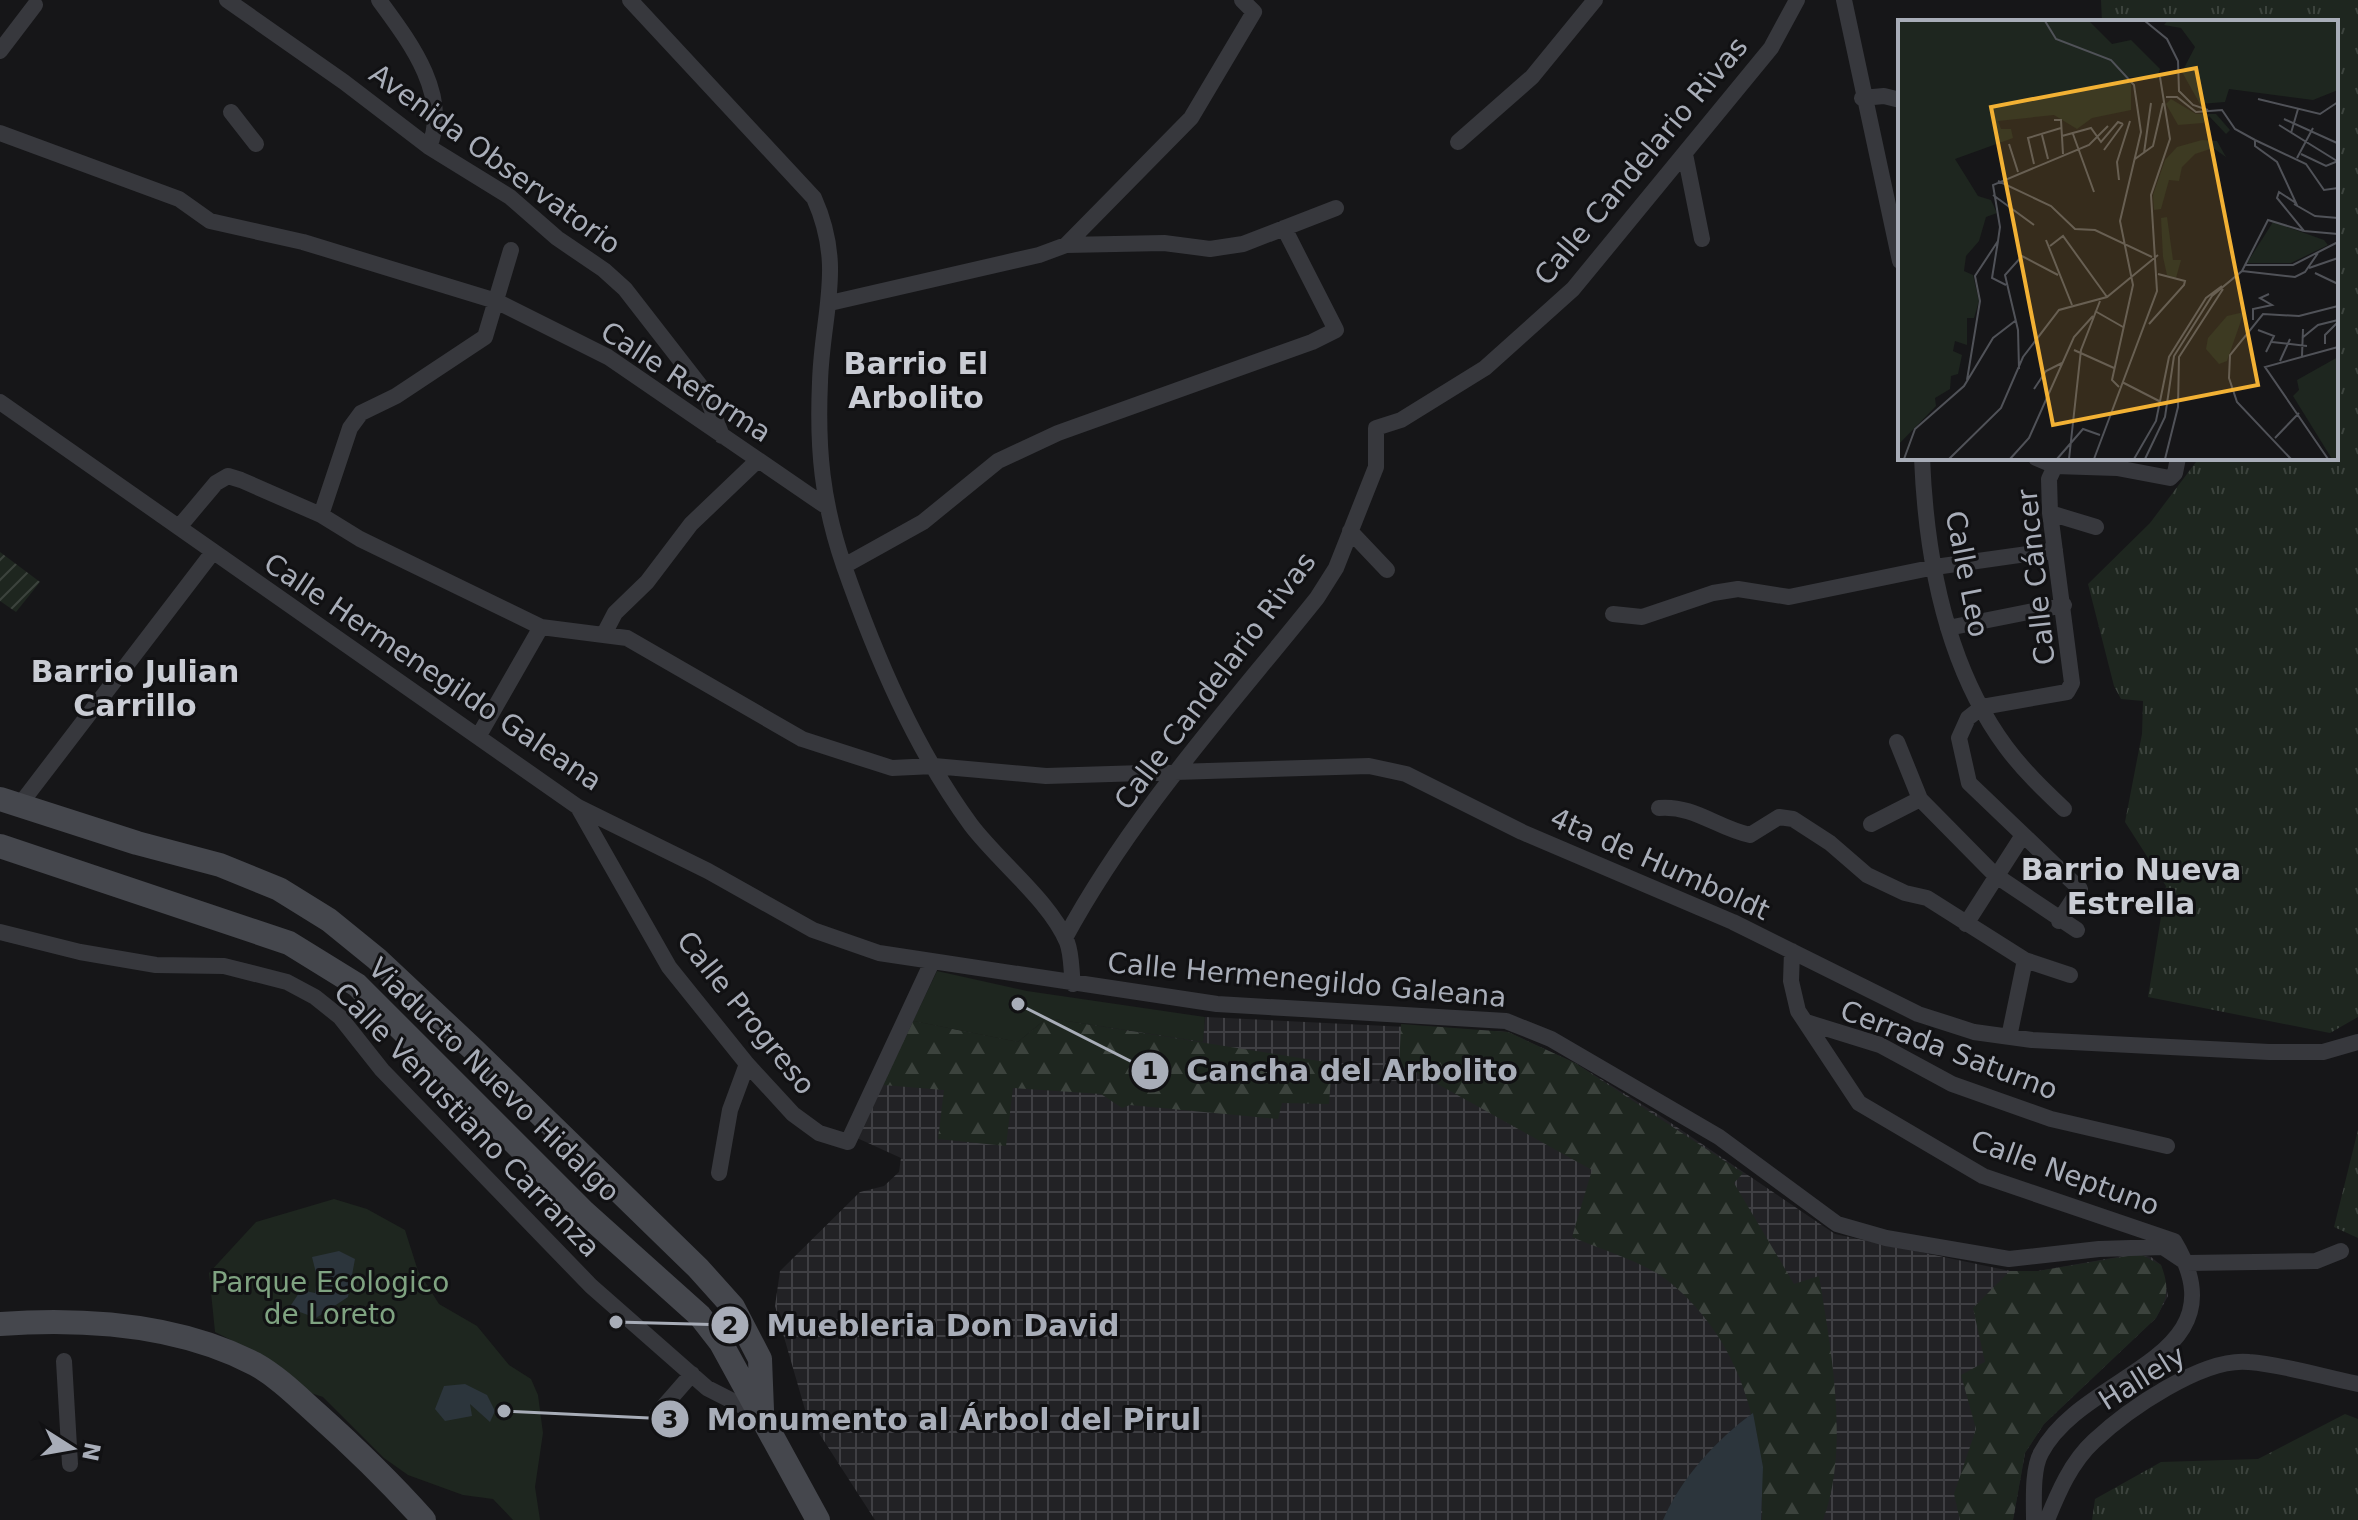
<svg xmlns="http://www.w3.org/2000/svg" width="2358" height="1520" viewBox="0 0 2358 1520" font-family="'DejaVu Sans',sans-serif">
<defs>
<pattern id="industrial-grid" width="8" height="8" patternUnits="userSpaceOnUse" patternTransform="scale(2)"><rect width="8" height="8" fill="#222225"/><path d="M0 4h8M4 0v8" fill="none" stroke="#3f3f43"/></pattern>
<pattern id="grass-tufts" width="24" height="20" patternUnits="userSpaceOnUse" patternTransform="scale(2)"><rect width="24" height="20" fill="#1e261f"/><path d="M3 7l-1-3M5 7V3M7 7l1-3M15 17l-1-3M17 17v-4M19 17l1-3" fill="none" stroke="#3c433d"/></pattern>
<pattern id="forest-firs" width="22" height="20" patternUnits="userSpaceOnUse" patternTransform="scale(2)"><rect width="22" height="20" fill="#1e261f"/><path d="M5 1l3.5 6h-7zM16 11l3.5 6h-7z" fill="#3c433d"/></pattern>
<pattern id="garden-furrows" width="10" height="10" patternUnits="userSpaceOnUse" patternTransform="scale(2)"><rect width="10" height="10" fill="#1e261f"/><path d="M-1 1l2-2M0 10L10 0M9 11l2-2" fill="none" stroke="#3c433d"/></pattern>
</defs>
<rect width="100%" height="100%" fill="#161618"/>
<path fill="url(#industrial-grid)" d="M1205 1017 1508 1032 1575 1063 1659 1115 1835 1234 2010 1271H2038L2129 1255 2151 1257 2161 1265 2168 1296 2156 1318 2044 1424 2025 1453 2013 1520H875L806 1413 775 1306 780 1271 860 1192 884 1186 899 1172 901 1158 857 1138 913 1021 1018 1042 1047 1018 1202 1041Z"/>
<path fill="url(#grass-tufts)" d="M2101 0H2358V1017L2330 1033 2148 997 2166 886 2125 822 2142 734 2143 701 2121 699 2114 686 2088 584 2150 523 2199 458H2336V22H2102Z
M2358 1130V1238L2334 1227Z
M2345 1414 2358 1419V1520H2092L2095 1499 2161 1462 2258 1459Z"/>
<path fill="url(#forest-firs)" d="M1047 1018 1332 1063 1329 1104 1282 1103 1278 1119 1130 1105 1122 1108 1101 1094 1013 1088 1006 1146 938 1139 944 1090 883 1085 913 1021 1018 1042Z
M1401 1024 1508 1032 1575 1063 1743 1173 1734 1183 1794 1284 1819 1276C1831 1349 1850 1449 1823 1520H1762C1764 1428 1742 1340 1667 1280 1644 1262 1599 1249 1572 1237L1592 1170 1407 1067 1399 1069Z
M2140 1254 2161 1265C2170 1288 2167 1298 2156 1318L2044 1424 2025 1453 2013 1520H1960L1954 1494 1976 1429 1961 1375 1985 1362 1973 1308 2010 1271H2038Z"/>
<path fill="#1e261f" d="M937 971 1027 991 1205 1017 1203 1042 1047 1018 1018 1042 913 1021Z
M334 1199 367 1209 405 1230 418 1271 439 1304 477 1326 509 1365 531 1379 538 1395 543 1433 535 1487 540 1520H513L493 1499 463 1495 408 1475 384 1458 323 1397 289 1386 253 1351 215 1332 209 1273 256 1222Z"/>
<path fill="url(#garden-furrows)" d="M0 552 40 582 16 612 0 601Z"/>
<path fill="#2c353c" d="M339 1251 355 1259 348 1297 316 1318 289 1308 301 1290 315 1293 317 1277 312 1257Z
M465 1384 487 1395 495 1411 490 1422 470 1404 472 1416 445 1421 435 1409 444 1386Z
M1753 1413 1763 1467 1761 1520H1663C1681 1478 1717 1439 1753 1413Z"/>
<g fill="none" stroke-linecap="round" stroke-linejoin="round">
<path stroke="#37383d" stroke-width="16" d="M227 0 344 82 429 147 510 197 557 238 604 270 625 289 705 392 722 436
M379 0C409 41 451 95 429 147
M630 0 814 198C845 267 822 312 820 382 817 449 822 502 844 566 876 657 914 747 971 825 999 862 1050 901 1067 942 1072 955 1071 971 1073 984
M1844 0 1900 261
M0 51 35 5
M1862 98 1884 96 1900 100
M231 112 256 144
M0 133 179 199 210 221 303 242 496 301 608 357 824 505
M1458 142 1532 77 1595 0
M1685 154 1702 239
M1066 245 1191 118 1254 12 1242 0
M830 303 1039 255 1066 245 1164 243 1210 249 1243 244 1336 208
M0 402 578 807 708 871 813 930 879 953 1217 1004 1506 1021 1551 1039 1719 1137 1837 1224 1886 1238 2009 1259 2099 1249 2163 1247 2187 1263
M1922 458C1926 557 1946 666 2006 747 2023 770 2044 790 2064 809
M2036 458 2055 466 2117 468 2170 478 2175 473 2178 458
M2055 466 2049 479 2050 513 2072 683 2067 692 1982 707 1968 718 1959 738 1969 783 2080 889 2059 921
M2050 513 2096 527
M321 515 350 428 361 413 396 396 485 337 511 250
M179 527 216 483 228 476 241 480 321 515 360 539 541 627 627 638 802 739 892 768 934 766 1046 776 1369 766 1406 774 1522 832 1733 922 1918 1014 1974 1032 2032 1040 2269 1052H2323L2358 1042
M1350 531 1387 570
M844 566 923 522 998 461 1058 433 1312 342 1336 330 1284 228
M1613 614 1642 617 1713 593 1738 589 1789 597 1935 567 2055 550
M1948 628 2064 605
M604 634 615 613 647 582 691 524 758 460
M478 737 541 627
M1897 742 1920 799 1995 875 2077 930
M18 807 213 552
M578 807 669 967 747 1064 793 1114 819 1133 848 1142 932 962
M1659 808C1694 805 1717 828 1750 835L1779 817 1793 819 1830 843 1867 875 1905 893 1927 898 2025 960 2070 975
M1871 824 1920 799
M1966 924 2023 835
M0 932 80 952 156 965 224 966 287 982 315 997 340 1017 382 1070 591 1286 707 1388 760 1415
M1065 938C1132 814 1229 708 1317 598L1336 568 1376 467V428L1401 420 1485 368 1573 289 1771 48 1797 0
M1792 951 1791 981 1798 1011 1859 1103 1983 1176 2174 1241C2246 1360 2084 1371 2041 1453 2032 1469 2034 1502 2034 1520
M1806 1022 1880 1045 1952 1084 2051 1119 2167 1146
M2009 1037 2025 960
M719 1173 730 1110 747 1064
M2187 1263 2316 1261 2341 1251
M64 1361 70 1464
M657 1414 692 1374
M2047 1520C2058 1493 2071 1462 2094 1441 2127 1410 2203 1357 2249 1362 2285 1365 2323 1377 2358 1384"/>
<path stroke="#45474d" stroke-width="24" d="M0 799 137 843 220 865 279 889 329 920 377 959 474 1050 698 1268 733 1307 760 1359 762 1410
M0 846 289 943 357 985 584 1212 700 1316 721 1343 818 1520
M0 1324C85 1318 178 1324 255 1364 278 1377 297 1396 316 1413 354 1447 390 1482 424 1520"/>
</g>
<g text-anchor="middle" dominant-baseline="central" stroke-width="6" stroke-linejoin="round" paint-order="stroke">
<g font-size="28" fill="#a8adb8" stroke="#111113">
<text transform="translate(495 159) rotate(36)">Avenida Observatorio</text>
<text transform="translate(1641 161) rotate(-50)">Calle Candelario Rivas</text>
<text transform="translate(686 382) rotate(33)">Calle Reforma</text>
<text transform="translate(1967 574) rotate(79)">Calle Leo</text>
<text transform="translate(2036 577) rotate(-96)">Calle Cáncer</text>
<text transform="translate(433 672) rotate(34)">Calle Hermenegildo Galeana</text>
<text transform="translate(1215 681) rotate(-53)">Calle Candelario Rivas</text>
<text transform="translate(1660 864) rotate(24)">4ta de Humboldt</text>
<text transform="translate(1307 980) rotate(5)">Calle Hermenegildo Galeana</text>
<text transform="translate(746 1013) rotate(51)">Calle Progreso</text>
<text transform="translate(1949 1050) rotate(21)">Cerrada Saturno</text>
<text transform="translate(494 1080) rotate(44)">Viaducto Nuevo Hidalgo</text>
<text transform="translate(467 1120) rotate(46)">Calle Venustiano Carranza</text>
<text transform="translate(2065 1173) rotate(20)">Calle Neptuno</text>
<text transform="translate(2142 1378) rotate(-32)">Hallely</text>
</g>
<g font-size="28" fill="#7fa381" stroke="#111113">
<text x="330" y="1282">Parque Ecologico<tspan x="330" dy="32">de Loreto</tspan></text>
</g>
<g font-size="30" font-weight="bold" fill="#c9ccd4" stroke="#111113">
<text x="916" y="363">Barrio El<tspan x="916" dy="34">Arbolito</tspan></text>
<text x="135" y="671">Barrio Julian<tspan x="135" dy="34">Carrillo</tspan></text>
<text x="2131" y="869">Barrio Nueva<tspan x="2131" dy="34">Estrella</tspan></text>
</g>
</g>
<g transform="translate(1898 20)">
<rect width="440" height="440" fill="#161618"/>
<path d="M0 1H191L214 24 233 20 262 49 259 59 228 57 233 64V90L194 98 179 109 156 95 100 101 103 109H113L115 118 57 139 80 176 93 180 99 193 88 197 81 221 68 236 66 251 75 255 81 281 76 298H69V325L57 321 55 331 64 335 60 354 53 356 52 369 37 378 38 386 0 425ZM269 1H440V70L415 80 331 69 327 82 302 84 284 52 297 27 283 8 266 5Z" fill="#1e261f"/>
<path d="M273 79 298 94H318L332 110 328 114 311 96 305 103 280 105 268 84ZM304 120 319 121 328 137 315 128 297 134 284 147 281 161 271 160 263 189 256 190 255 175 267 140 279 127ZM269 197 275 240H283L278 258 269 255 265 237 263 198ZM440 337V439H434L395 376 401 370 399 360Z" fill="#1e261f"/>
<path d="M375 202 426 220 430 225 393 243H349ZM346 292 329 341 321 344 308 329 310 318 329 296Z" fill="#1e261f"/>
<path fill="none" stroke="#505258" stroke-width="2" d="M147 1 158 19 213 40 236 65 243 112 222 201 235 265 214 360 221 367M247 1 269 19 280 41 281 71 295 85 310 90M268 77H279L298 92 324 90 337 109 357 120M360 79 422 94 440 82M386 99 439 123M156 100H163L165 134M381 105 439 141M393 113 400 89M175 114 196 172M144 115 150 139M164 116 193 108 203 122 220 102 225 104M357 120V126L379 142 398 183 381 172 379 178 406 211M357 120 408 144 426 170 440 168M111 124 120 152M206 130 225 104M246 133 253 83M403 134 428 146 440 141M399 138 415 108M237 139 255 126 265 83M136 144 130 118 163 108M221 160 219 142 232 101M100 161 153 186 177 209 197 210 254 237M95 175 136 205M396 184 417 196 440 198M406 211 440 214M148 220 174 285M100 221 94 258 108 265M152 226 165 216 209 277M347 245H395L440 222M411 248 440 238M344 251 397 257 407 252 420 233M417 253 440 264M197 291 225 307M355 300V289L374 285 362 278 371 274M251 304 286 265 287 261 260 254M360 310 376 316 368 332M404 318 420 305 440 300M374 322 409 326M427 324V315L440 302M176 330 216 348M404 336 405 309M382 341 392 319M121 349 120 310 107 255 124 236 160 255M69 360 82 281 77 256 100 221 102 207 95 165 191 125 210 106M224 362 263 382M136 369 148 351 164 343M377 418 401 393M6 439 17 409 66 366 95 318 117 301M51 439 103 388 125 337 161 290 209 277 260 235M112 439 131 418 176 317 195 296M159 439 185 409 202 415M171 439 183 330 202 281M196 439 259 271 253 175 272 119 262 57M236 439 258 401 271 337 308 278 324 266M247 439 267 397 276 336 314 276 344 251 370 200 406 211M267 439 280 387 281 337 325 269M393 439 339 382 331 358 332 335 365 294 401 296 440 286M430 439 367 347 440 327"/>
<path fill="#f2b134" fill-opacity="0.15" stroke="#f2b134" stroke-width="4" d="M298 48 360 365 155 405 93 87Z"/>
<rect width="440" height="440" fill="none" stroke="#a8adb8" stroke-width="4"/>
</g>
<path fill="none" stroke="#a8adb8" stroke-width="3" d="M1018 1004L1150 1071M616 1322L730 1325M504 1411L670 1419"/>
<g fill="#a8adb8" stroke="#111113" stroke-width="3">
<circle cx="1018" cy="1004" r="8"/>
<circle cx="616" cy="1322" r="8"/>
<circle cx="504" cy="1411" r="8"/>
<circle cx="1150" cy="1071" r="20"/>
<circle cx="730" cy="1325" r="20"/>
<circle cx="670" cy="1419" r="20"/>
</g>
<g font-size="24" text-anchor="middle" font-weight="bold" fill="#111">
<text x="1150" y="1079">1</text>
<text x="730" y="1334">2</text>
<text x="670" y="1428">3</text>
</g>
<g font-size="30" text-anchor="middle" font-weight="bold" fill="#a8adb8" stroke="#111113" stroke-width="6" stroke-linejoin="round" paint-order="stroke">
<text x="1352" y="1081">Cancha del Arbolito</text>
<text x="943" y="1336">Muebleria Don David</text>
<text x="954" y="1430">Monumento al Árbol del Pirul</text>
</g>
<g transform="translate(72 1448) rotate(101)" stroke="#111113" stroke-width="6" paint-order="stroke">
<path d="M0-6L14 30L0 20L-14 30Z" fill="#a8adb8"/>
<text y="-12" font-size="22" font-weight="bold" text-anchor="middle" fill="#a8adb8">N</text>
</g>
</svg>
